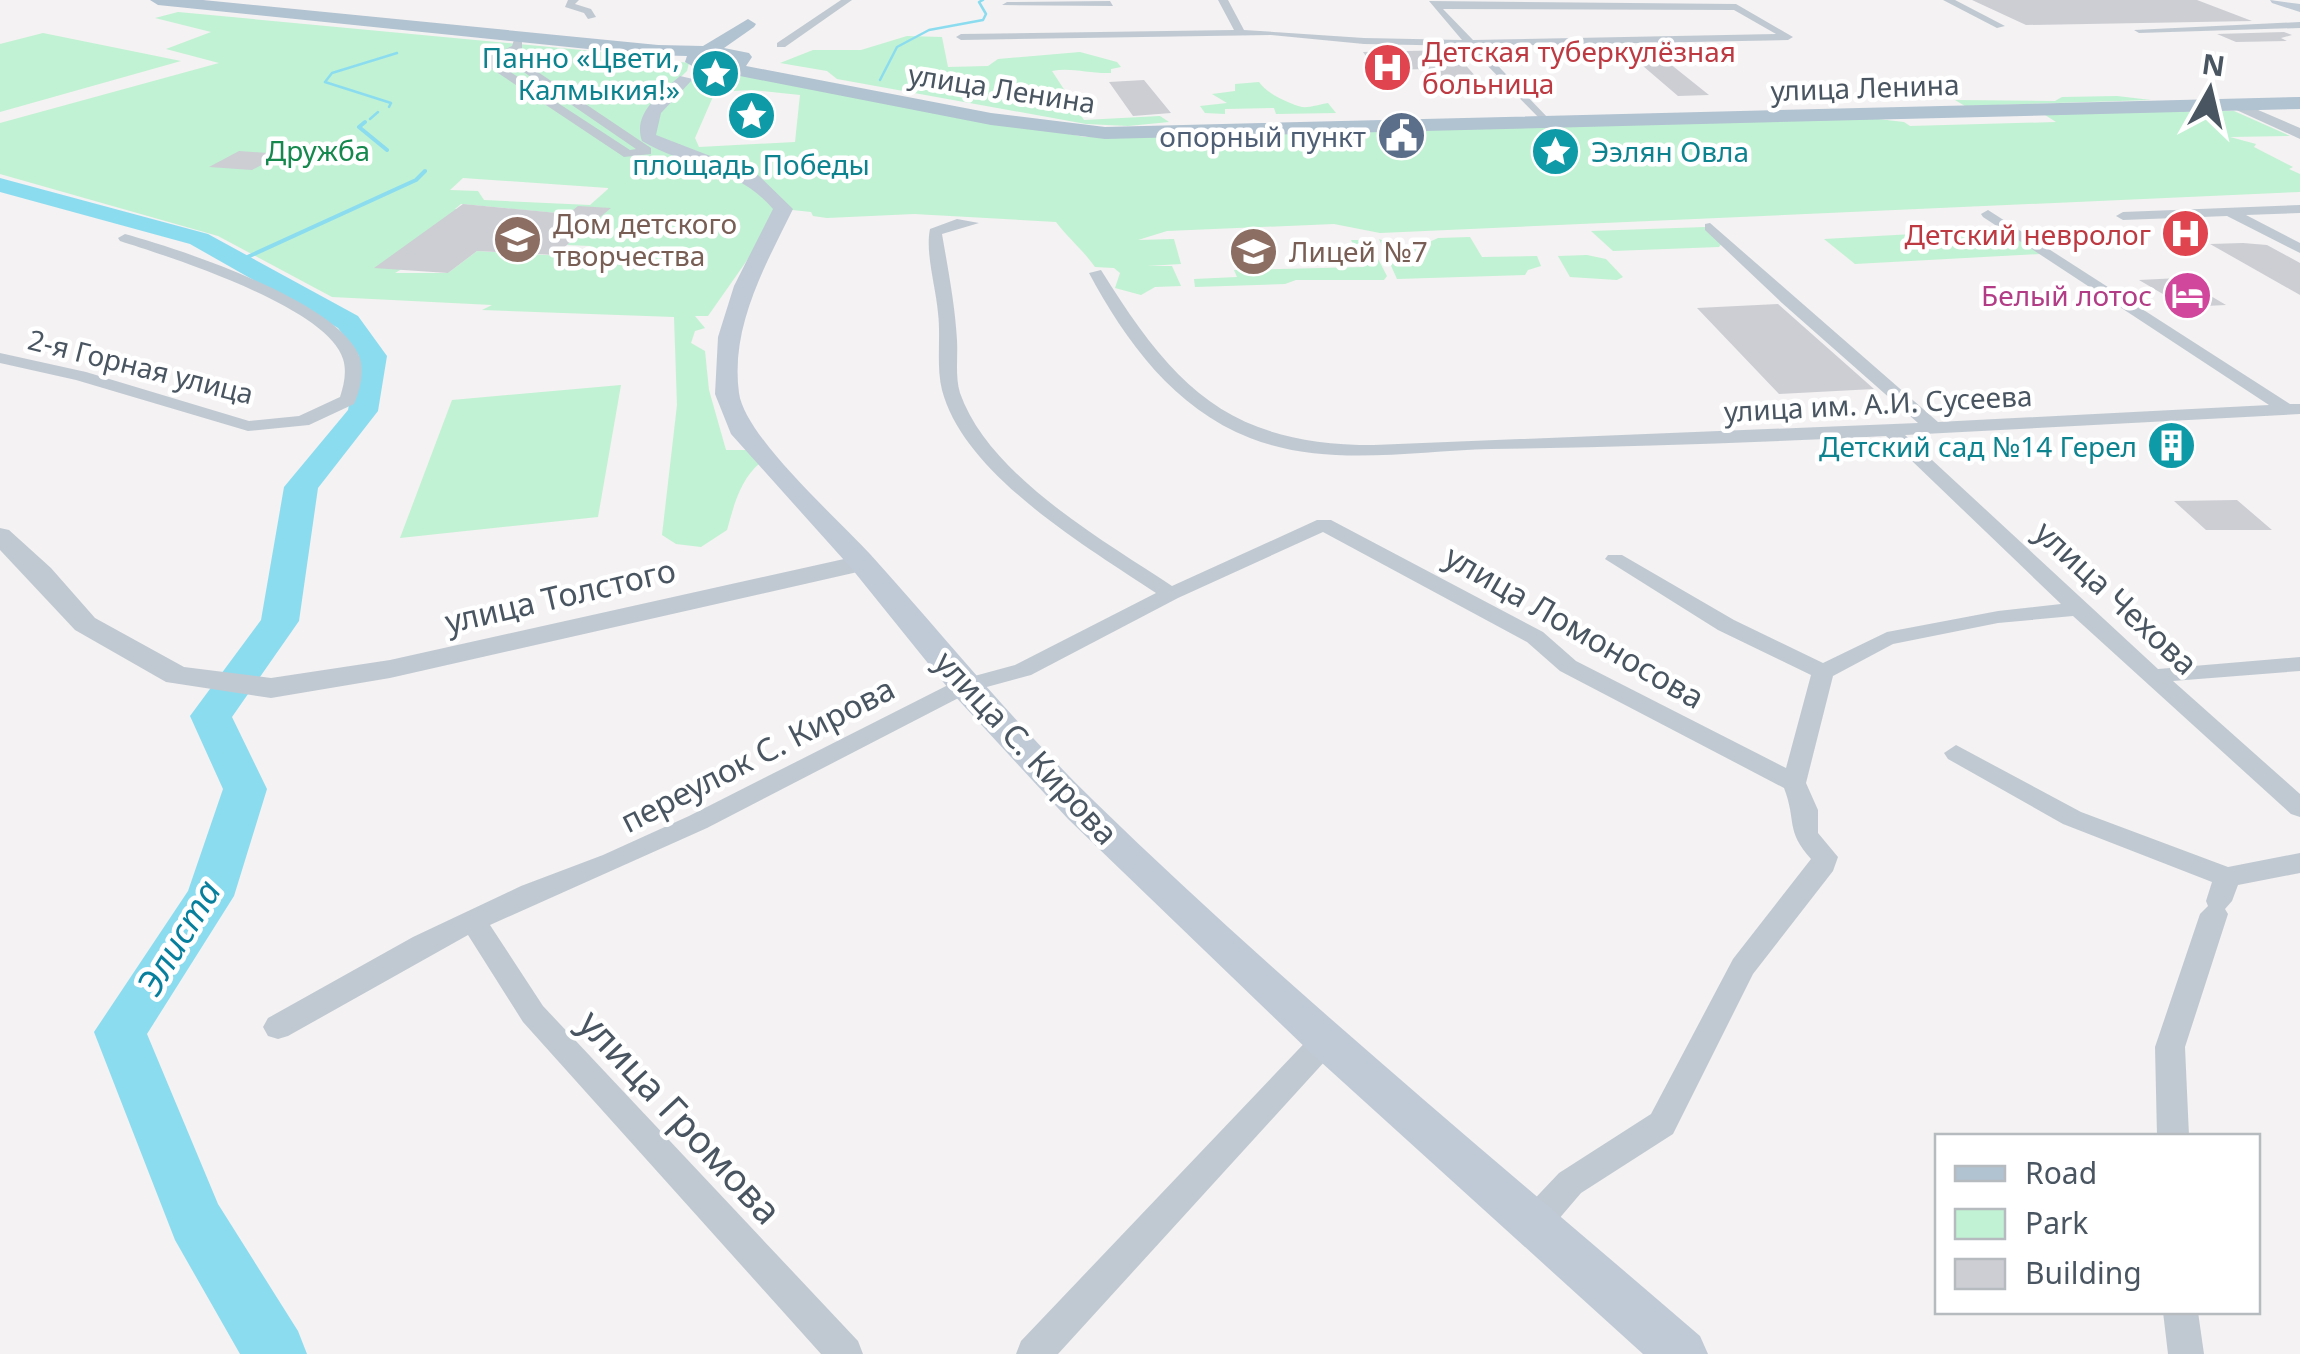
<svg xmlns="http://www.w3.org/2000/svg" width="2300" height="1354" viewBox="0 0 2300 1354" font-family="'Noto Sans',sans-serif">
<rect width="100%" height="100%" fill="#f4f2f2"/>
<path fill="#c1f2d3" fill-rule="evenodd" d="M178 12 603 52 689 63 687 71 667 90 677 91C695 75 710 73 733 72L1085 137 1860 117 1904 122 1910 126 2056 122 2042 113 2234 111 2290 136 2230 137 2256 144 2254 147 2293 167 2289 169 2300 174V192L1380 233 1334 224 1167 231 1138 240 1174 239 1181 264 1147 266H1172L1181 286 1155 287 1141 295 1115 288 1120 273 1114 268 1095 267C1083 250 1069 239 1056 222L914 214 827 218 813 216 811 212 783 209 708 316H695L705 328 695 331 691 343 705 351 709 390 726 450H746L760 463C740 480 734 505 727 530L701 547 676 544 662 535 677 405 674 317 482 310 492 305 332 297 218 236 0 174V123L219 63 166 49 211 32 155 18ZM752 90 800 95 795 142 699 147 695 138 715 92ZM463 178 608 188V189L590 205 484 200 478 191 450 190ZM461 204 568 214 610 208 567 245 591 246 580 257 477 251 448 273H395L498 212 455 209Z
M43 33 181 61 0 112V44Z
M907 36 942 37 948 67 988 66 998 59 1080 52 1117 62 1121 67 1111 69V73C1090 74 1071 67 1052 71L1084 120 1160 116 1169 122 1128 126 1086 124 837 79 827 71 780 63 813 50H861Z
M1259 82C1266 93 1288 103 1302 107 1309 108 1321 104 1328 103L1336 113 1276 114 1274 108 1225 109V114L1205 113 1200 106 1227 103 1212 94 1235 91V84Z
M2117 96 2151 100 1965 106 1955 100 2055 101 2062 97Z
M1705 227 1722 243 1719 247 1613 251 1591 231Z
M2002 229 2040 254 1855 264 1824 239Z
M1470 237 1482 257 1537 256 1541 266 1528 270 1525 275 1397 279 1379 239 1410 251 1438 238Z
M1351 240H1368L1387 276 1384 280H1296L1285 284 1195 287 1194 279 1237 277 1234 270 1364 267Z
M1587 255 1606 259 1623 277 1617 280 1570 277 1558 256Z
M621 385 598 517 400 538 452 400Z"/>
<g fill="none" stroke-linecap="round" stroke-linejoin="round">
<path stroke="#8cdcf0" stroke-width="2.5" d="M880 80 897 47 929 30 983 20 986 14 979 2 983 0
M389 107 391 103 325 82 332 73 397 53
M370 119 378 112"/>
<path stroke="#8cdcf0" stroke-width="4" d="M365 122 359 127 387 150
M241 260 416 180 425 171"/>
<path fill="#8cdcf0" fill-rule="evenodd" d="M0 178 208 234 358 316 387 356 378 411 318 488 299 621 232 717 267 789 234 896 147 1034 218 1204 298 1331 307 1354H240L175 1240 94 1032 188 891 223 789 190 716 261 620 284 487 348 410 359 356 338 328 190 244 0 192Z"/>
</g>
<path fill="#ccced4" d="M1972 0H2197L2252 21 2026 25Z
M2284 32 2292 35 2281 38 2287 41 2236 42 2217 34Z
M1452 50 1478 79 1438 80 1429 69 1376 70 1363 52Z
M1664 59 1709 95 1678 96 1636 60Z
M1144 80 1171 113 1133 116 1109 82Z
M239 151 282 154 252 170 209 167Z
M463 204 568 214 578 206 611 208 555 255 477 251 448 273 374 268Z
M2243 243 2267 245 2300 263V295L2210 244Z
M2179 278 2199 289 2226 305 2185 307 2139 280Z
M1778 304 1865 381 1874 389 1779 394 1697 308Z
M2237 500 2272 530H2206L2174 501Z"/>
<g fill="none" stroke-linecap="round" stroke-linejoin="round">
<path fill="#c0c9d2" fill-rule="evenodd" d="M568 0H579L575 4 591 9 596 17 588 19 584 13 565 7Z
M841 0H852L785 47H777V43Z
M1218 0H1228L1244 30 1364 38 1462 40 1429 1 1736 4 1793 37 1788 40 1479 46 1550 120 1546 125 1468 46 1364 44 1271 35 961 40 956 37 961 34 1234 30ZM1443 9 1734 10 1776 34 1473 40Z
M1943 0H1955L2005 26 1997 28Z
M1110 1 1113 6 1002 5 1007 2Z
M2300 22V28L2139 33 2134 30Z
M514 40H522V48L511 54 651 148V154L624 157 486 65V58L512 46ZM500 59 506 60 636 149 630 150 495 62Z
M2300 205V213L2246 215 2300 243V253L2227 216 2123 220 2116 216 2123 212Z
M1988 210 2290 404H2300V414L1905 435 2158 669 2300 657V671L2173 681 2300 794V817L2291 814 2073 616 1998 623 1893 644 1833 676 1806 783 1818 810V833L1838 857 1833 871 1753 974 1673 1134 1581 1193 1546 1234 1534 1238 1522 1234 1517 1223 1522 1212 1559 1173 1651 1114 1733 959 1811 859C1785 830 1797 822 1784 788L1560 671 1527 642 1323 532 1178 598 1031 675 972 691 707 828 490 925 543 1006 858 1341 863 1354H821L523 1022 468 935 288 1036 278 1039 268 1036 263 1027 268 1018 413 937 521 886 603 855 689 816 956 681 1015 665 1156 593C1087 547 964 475 942 390 936 366 941 337 938 313 936 287 925 253 930 229L957 219 979 223 942 234C948 269 955 305 957 340 958 358 955 376 960 393 989 476 1103 540 1172 586L1317 520H1331L1543 632 1576 661 1786 768 1811 675 1718 630 1605 559 1608 555H1622L1734 620 1823 663 1887 632 1998 611 2061 604 1886 436C1754 443 1623 447 1491 449 1411 451 1326 468 1250 438 1174 408 1126 342 1089 273L1101 270C1174 387 1228 445 1374 445L1918 423 1782 303 1705 230V224L1710 223 1938 422 2269 405 1983 217 1981 214Z
M125 234C180 249 341 302 360 358 364 373 360 391 354 404L309 425 248 431 76 380 0 363V353L86 372 249 421 299 416 340 397C344 385 347 371 343 359 328 307 170 257 120 241L118 238Z
M1956 745 2081 812 2228 867 2300 853V873L2238 885 2232 901 2225 909 2228 914 2185 1047 2189 1136H2157L2155 1047 2200 914 2208 906 2206 901 2212 882 2063 824 1948 759 1944 753Z
M1326 1028 1336 1031 1341 1040 1336 1049 1058 1354H1016L1021 1341 1316 1031Z
M2163 1312H2198L2204 1354H2168Z"/>
<path fill="#c0c9d2" fill-rule="evenodd" d="M2237 101 2300 128V139L2232 108 2230 105Z
M0 528 9 530 51 568 95 618 184 667 271 678 390 660 862 555 876 563 862 571 390 678 271 698 166 682 75 630 0 550Z"/>
<path fill="#c0cad6" fill-rule="evenodd" d="M2270 0 2300 4V12L2272 3Z
M680 76 693 79 661 113 656 135 757 174 793 209C765 266 730 327 739 393 745 437 837 518 870 554 945 637 1014 723 1094 801 1287 989 1496 1160 1700 1336L1708 1354H1643L1311 1053 1068 819 952 693 852 569 731 434 715 394 718 337 734 286 773 209C735 165 689 169 642 141 632 113 661 93 680 76Z"/>
<path fill="#b1c2d1" fill-rule="evenodd" d="M150 0H203L658 45 703 46 748 19 756 24 754 27 724 48 749 53 752 57 746 66 991 113 1105 127 2300 97V109L1105 139 991 125 694 67 685 62 687 56 646 55 158 5ZM710 56 732 59H705Z"/>
</g>
<defs>
<symbol id="hospital-disc" viewBox="-11 -11 22 22"><circle r="9.5" fill="#e0444e" stroke="#fff"/><path d="M-5-5h3v3.5h4V-5h3V5h-3V1.5h-4V5h-3Z" fill="#fff"/></symbol>
<symbol id="sight-disc" viewBox="-11 -11 22 22"><circle r="9.5" fill="#0f9aa8" stroke="#fff"/><path d="M0-6L1.8-2.2L6-1.7L2.9 1.2L3.7 5.4L0 3.3L-3.7 5.4L-2.9 1.2L-6-1.7L-1.8-2.2Z" fill="#fff"/></symbol>
<symbol id="civic-disc" viewBox="-11 -11 22 22"><circle r="9.5" fill="#5c6f8a" stroke="#fff"/><path d="M-.6-6.5H3V-4.5H.6V-3L4-1V1h2V6H-6V1h2V-1L-.6-3ZM-1.2 2.5V6h2.4V2.5Z" fill="#fff"/></symbol>
<symbol id="school-disc" viewBox="-11 -11 22 22"><circle r="9.5" fill="#8d6e63" stroke="#fff"/><path d="M0-5L7-2L0 1L-7-2ZM-4 1L0 2.5L4 1V4Q0 6-4 4Z" fill="#fff"/></symbol>
<symbol id="university-disc" viewBox="-11 -11 22 22"><circle r="9.5" fill="#8d6e63" stroke="#fff"/><path d="M0-5L7-2L0 1L-7-2ZM-4 1L0 2.5L4 1V4Q0 6-4 4Z" fill="#fff"/></symbol>
<symbol id="hotel-disc" viewBox="-11 -11 22 22"><circle r="9.5" fill="#d1479c" stroke="#fff"/><path d="M-6-4.5h1.5V1H6V5H4.5V3h-9V5H-6ZM-4 0a1.8 1.8 0 1 1 3.6 0ZM.5 0V-2.5h3Q6-2.5 6 0Z" fill="#fff"/></symbol>
<symbol id="building-disc" viewBox="-11 -11 22 22"><circle r="9.5" fill="#0f9aa8" stroke="#fff"/><path d="M-4-6H4V6H1V3H-1V6H-4ZM-2.5-4.3h1.7v1.8h-1.7ZM.8-4.3h1.7v1.8H.8ZM-2.5-1h1.7V.8h-1.7ZM.8-1h1.7V.8H.8Z" fill="#fff"/></symbol>
</defs>
<g fill-rule="evenodd">
<use href="#hospital-disc" x="1360" y="40" width="55" height="55"/>
<use href="#sight-disc" x="688" y="46" width="55" height="55"/>
<use href="#sight-disc" x="724" y="88" width="55" height="55"/>
<use href="#civic-disc" x="1374" y="108" width="55" height="55"/>
<use href="#sight-disc" x="1528" y="124" width="55" height="55"/>
<use href="#hospital-disc" x="2158" y="206" width="55" height="55"/>
<use href="#school-disc" x="490" y="212" width="55" height="55"/>
<use href="#university-disc" x="1226" y="224" width="55" height="55"/>
<use href="#hotel-disc" x="2160" y="268" width="55" height="55"/>
<use href="#building-disc" x="2144" y="418" width="55" height="55"/>
</g>
<g text-anchor="middle" dominant-baseline="central" stroke-width="9" stroke-linejoin="round" paint-order="stroke">
<g font-size="28" fill="#be3a42" stroke="#fff" text-anchor="start">
<text x="1422" y="51">Детская туберкулёзная<tspan x="1422" dy="32">больница</tspan></text>
<text x="2151" y="234" text-anchor="end">Детский невролог</text>
</g>
<g font-size="28" fill="#0d838f" stroke="#fff" text-anchor="end">
<text x="680" y="57">Панно «Цвети,<tspan x="680" dy="32">Калмыкия!»</tspan></text>
<text x="1591" y="151" text-anchor="start">Ээлян Овла</text>
<text x="751" y="164" text-anchor="middle">площадь Победы</text>
<text x="2137" y="446">Детский сад №14 Герел</text>
</g>
<g font-size="28" fill="#495561" stroke="#fff">
<text transform="translate(1865 87) rotate(-2)">улица Ленина</text>
<text transform="translate(1002 88) rotate(9)">улица Ленина</text>
<text transform="translate(141 366) rotate(14)">2-я Горная улица</text>
<text transform="translate(1878 403) rotate(-3)">улица им. А.И. Сусеева</text>
</g>
<g font-size="28" fill="#4e5e75" stroke="#fff" text-anchor="end">
<text x="1366" y="136">опорный пункт</text>
</g>
<g font-size="28" fill="#14884d" stroke="#fff">
<text x="318" y="150">Дружба</text>
</g>
<g font-size="28" fill="#785e54" stroke="#fff" text-anchor="start">
<text x="553" y="223">Дом детского<tspan x="553" dy="32">творчества</tspan></text>
<text x="1289" y="251">Лицей №7</text>
</g>
<g font-size="28" fill="#b23c85" stroke="#fff" text-anchor="end">
<text x="2152" y="295">Белый лотос</text>
</g>
<g font-size="32" fill="#495561" stroke="#fff">
<text transform="translate(560 595) rotate(-13)">улица Толстого</text>
<text transform="translate(2117 597) rotate(43)">улица Чехова</text>
<text transform="translate(1575 626) rotate(30)">улица Ломоносова</text>
<text transform="translate(1027 747) rotate(47)">улица С. Кирова</text>
<text transform="translate(757 754) rotate(-27)">переулок С. Кирова</text>
</g>
<g font-size="35" font-style="italic" fill="#087f9d" stroke="#fff">
<text transform="translate(178 937) rotate(-59)">Элиста</text>
</g>
<g font-size="38" fill="#495561" stroke="#fff">
<text transform="translate(681 1116) rotate(47)">улица Громова</text>
</g>
</g>
<rect x="1935" y="1134" width="325" height="180" fill="#ffffff" stroke="#b6bbc0" stroke-width="2.5"/>
<rect x="1955" y="1166" width="50" height="15" fill="#b1c2d1" stroke="#b6bbc0" stroke-width="2.5"/>
<text x="2025" y="1184" font-size="30" fill="#495561">Road</text>
<rect x="1955" y="1209" width="50" height="30" fill="#c1f2d3" stroke="#b6bbc0" stroke-width="2.5"/>
<text x="2025" y="1234" font-size="30" fill="#495561">Park</text>
<rect x="1955" y="1259" width="50" height="30" fill="#ccced4" stroke="#b6bbc0" stroke-width="2.5"/>
<text x="2025" y="1284" font-size="30" fill="#495561">Building</text>
<g transform="translate(2210 90) rotate(8)" stroke="#ffffff" stroke-width="8" paint-order="stroke">
<path d="M0-8L18 38L0 25L-18 38Z" fill="#495561"/>
<text y="-15" font-size="28" font-weight="bold" text-anchor="middle" fill="#495561">N</text>
</g>
</svg>
